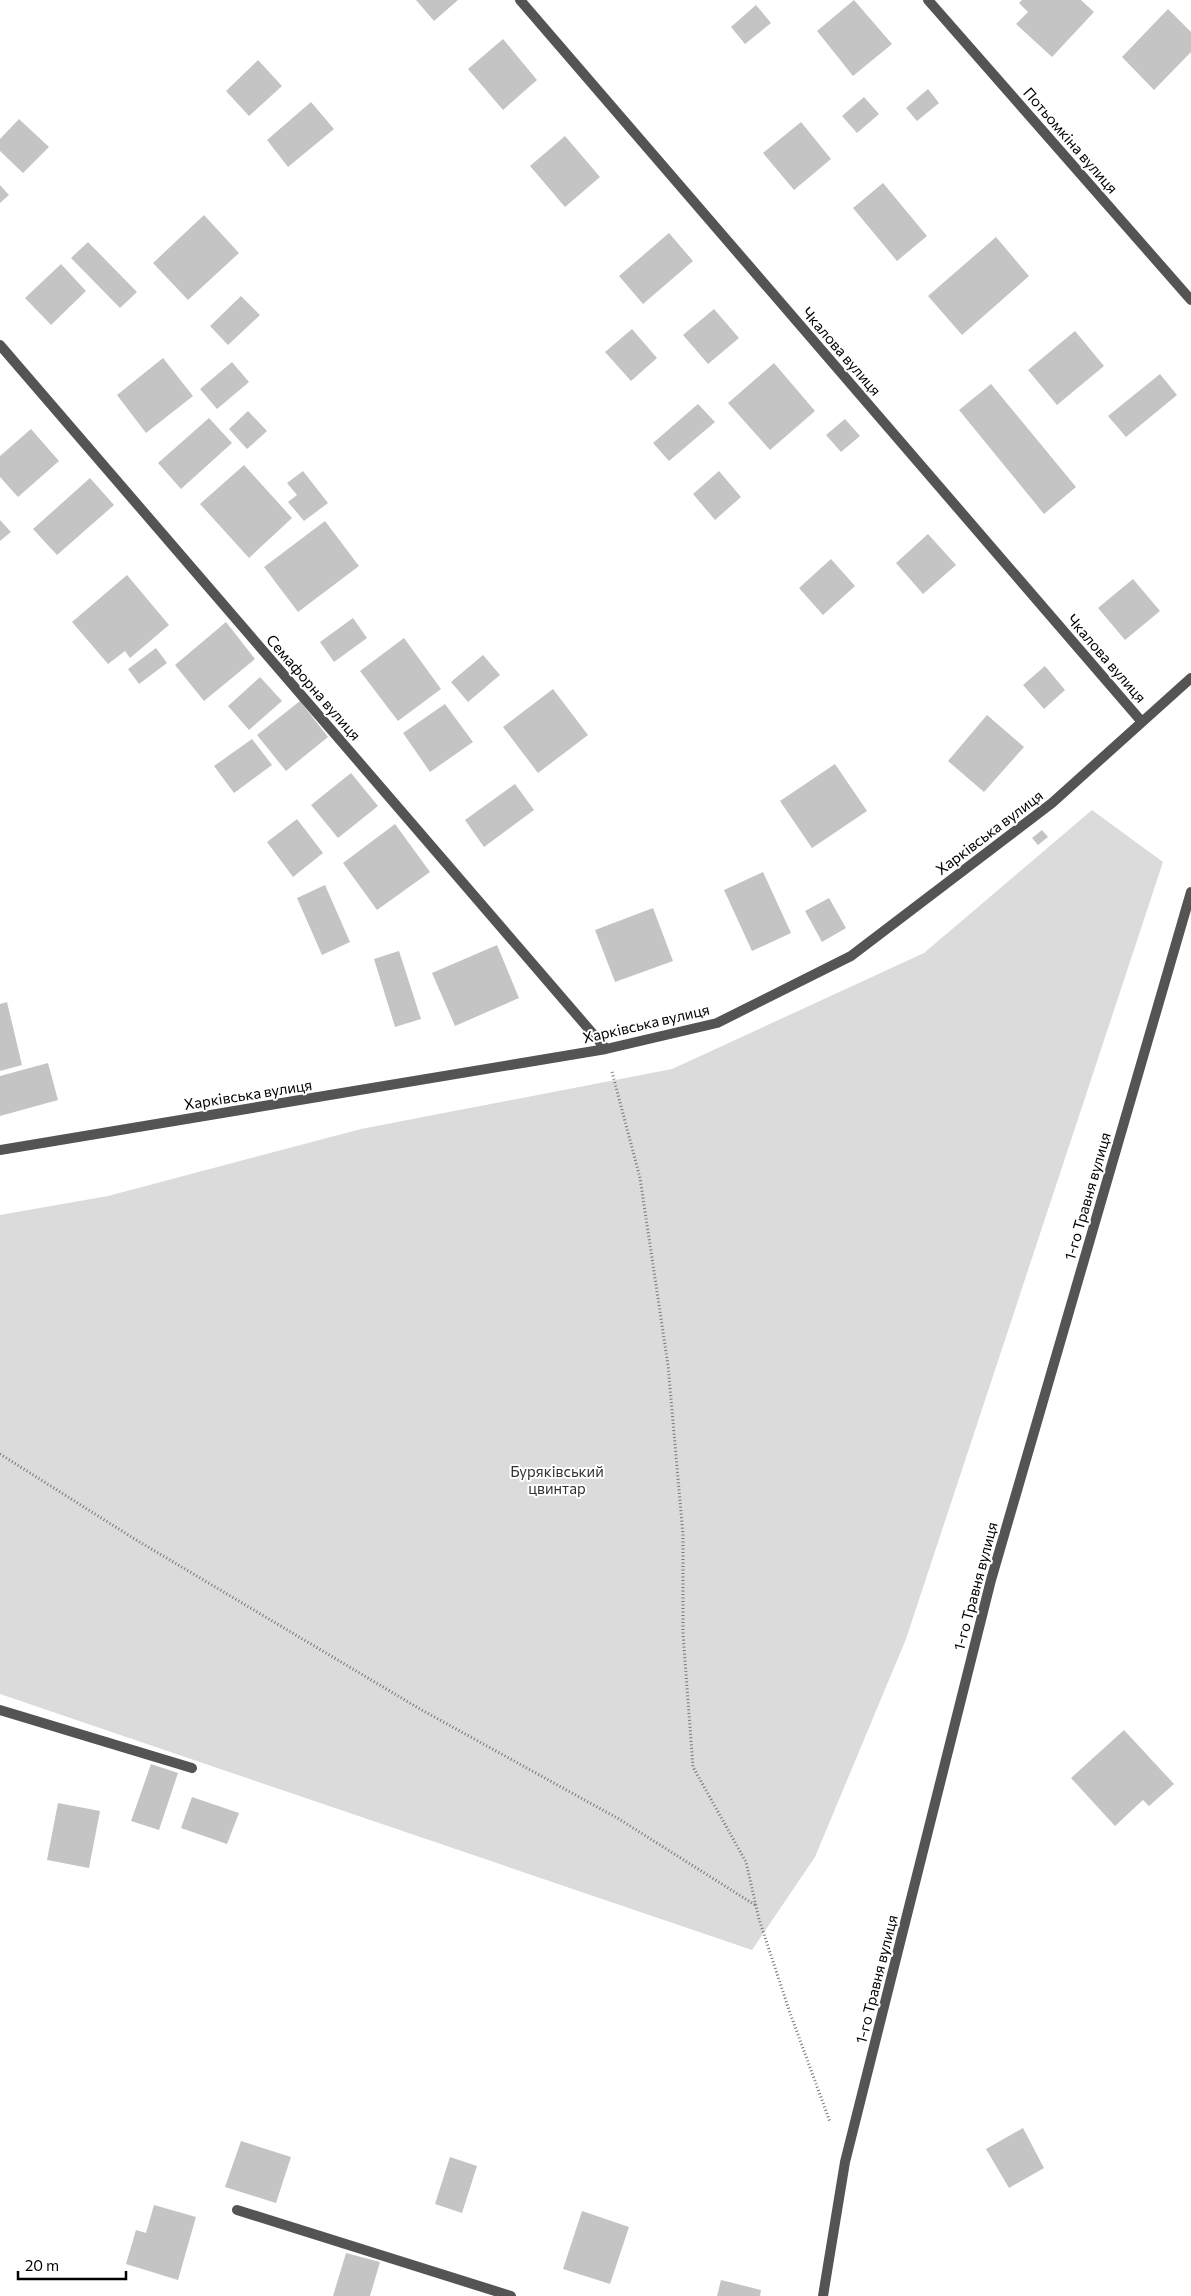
<svg xmlns="http://www.w3.org/2000/svg" width="1191" height="2296" viewBox="0 0 1191 2296" font-family="Commissioner,sans-serif">
<rect width="100%" height="100%" fill="#fff"/>
<path fill="#dbdbdb" d="M1092 810 1163 862 906 1639 815 1857 752 1950 0 1694V1215L108 1196 361 1129 672 1069 924 953Z"/>
<path fill="#c4c4c4" d="M416 0H458L434 21Z
M854 0 892 44 853 76 817 31Z
M1022 0H1081L1094 12 1052 57 1016 24 1028 12 1019 3Z
M756 5 771 23 745 44 731 27Z
M1168 9 1191 32V52L1154 90 1122 57Z
M503 39 537 80 503 110 468 69Z
M258 60 282 86 249 116 226 91Z
M928 89 939 103 917 121 906 108Z
M864 97 879 114 857 133 842 116Z
M311 102 334 129 288 167 267 140Z
M19 119 49 147 23 173 0 151V139Z
M801 122 831 159 794 190 763 153Z
M565 136 600 177 565 207 530 166Z
M883 183 927 236 897 261 853 208Z
M0 185 9 195 0 203Z
M204 215 239 253 188 300 153 263Z
M669 233 693 261 643 304 619 276Z
M996 237 1029 276 962 335 928 296Z
M88 242 137 292 120 308 71 258Z
M61 264 86 291 51 325 25 298Z
M241 296 260 315 228 345 210 326Z
M714 309 739 338 708 364 683 335Z
M632 329 657 358 631 381 605 352Z
M1075 331 1104 366 1057 405 1028 370Z
M163 358 193 396 146 433 117 395Z
M232 362 249 382 217 409 200 389Z
M774 363 815 411 770 450 728 403Z
M1160 374 1177 395 1126 437 1108 416Z
M991 384 1076 487 1044 514 959 410Z
M698 404 715 422 669 461 653 443Z
M248 411 267 431 247 449 229 429Z
M209 418 232 443 181 489 158 463Z
M845 419 860 436 841 452 826 435Z
M31 429 59 461 18 497 0 477V456Z
M244 465 292 518 249 558 200 504Z
M303 471 328 503 304 521 288 502 297 495 287 483Z
M719 471 741 497 715 520 693 494Z
M90 478 114 505 57 555 33 529Z
M0 520 11 532 0 541Z
M325 521 359 566 298 612 264 567Z
M928 534 956 565 923 594 896 563Z
M831 559 855 586 823 615 799 588Z
M127 575 169 625 130 658 125 651 108 664 72 622Z
M1133 579 1160 611 1125 640 1098 608Z
M353 618 367 638 334 662 320 642Z
M226 622 255 659 204 701 175 665Z
M404 638 441 689 398 721 360 671Z
M156 648 167 663 139 684 128 669Z
M483 655 500 675 468 702 451 682Z
M1045 666 1065 690 1044 709 1023 685Z
M260 677 282 701 249 730 228 706Z
M553 689 588 735 538 773 503 727Z
M300 701 328 737 286 771 257 735Z
M445 704 473 742 430 772 403 733Z
M987 715 1024 747 984 792 948 761Z
M252 739 272 765 234 793 214 766Z
M835 764 867 811 812 848 780 801Z
M351 773 378 806 338 838 311 805Z
M515 784 534 810 484 847 465 820Z
M297 819 323 853 293 877 267 842Z
M395 824 430 872 377 910 343 863Z
M1042 830 1048 837 1038 845 1032 838Z
M763 872 791 933 752 951 724 890Z
M325 885 350 942 322 955 297 898Z
M829 898 846 928 822 942 805 911Z
M653 908 673 961 615 982 595 930Z
M497 945 519 998 455 1026 432 973Z
M399 951 421 1019 395 1027 374 959Z
M7 1002 22 1065 0 1071V1004Z
M48 1063 58 1100 0 1116V1076Z
M1124 1730 1174 1784 1149 1806 1143 1800 1115 1826 1071 1778Z
M151 1764 178 1773 159 1830 131 1821Z
M192 1797 239 1813 227 1844 181 1828Z
M58 1803 100 1811 89 1868 47 1860Z
M1023 2128 1044 2168 1009 2188 986 2149Z
M241 2141 291 2157 276 2203 225 2187Z
M450 2157 477 2166 462 2213 435 2204Z
M154 2205 196 2217 178 2280 126 2264 136 2230 146 2233Z
M582 2211 629 2227 610 2284 563 2269Z
M346 2253 380 2262 370 2296H333Z
M721 2280 761 2290 760 2296H717Z"/>
<g fill="none" stroke-linecap="round" stroke-linejoin="round">
<path stroke="#767676" stroke-width="3" stroke-dasharray="1 2.5" stroke-linecap="butt" d="M612 1072 640 1178 668 1365 683 1535V1634L693 1767 746 1862 759 1919 789 2010 830 2122
M0 1454 133 1538 420 1709 619 1819 755 1905"/>
<path stroke="#545454" stroke-width="10" d="M520 0 1142 722
M928 0 1191 300
M0 345 606 1049
M0 1150 606 1049 717 1023 851 956 1052 803 1191 678
M0 1710 192 1768
M237 2210 511 2296"/>
<path stroke="#545454" stroke-width="10" d="M823 2296 845 2162 991 1580 1191 892"/>
</g>
<g text-anchor="middle" dominant-baseline="central" stroke-width="4" stroke-linejoin="round" paint-order="stroke">
<g font-size="15" fill="#000" stroke="#fff">
<text transform="translate(1071 140) rotate(49)">Потьомкіна вулиця</text>
<text transform="translate(842 351) rotate(49)">Чкалова вулиця</text>
<text transform="translate(1107 658) rotate(49)">Чкалова вулиця</text>
<text transform="translate(314 687) rotate(49)">Семафорна вулиця</text>
<text transform="translate(989 832) rotate(-37)">Харківська вулиця</text>
<text transform="translate(646 1023) rotate(-13)">Харківська вулиця</text>
<text transform="translate(248 1094) rotate(-9)">Харківська вулиця</text>
<text transform="translate(1087 1196) rotate(-74)">1-го Травня вулиця</text>
<text transform="translate(975 1586) rotate(-75)">1-го Травня вулиця</text>
<text transform="translate(876 1979) rotate(-76)">1-го Травня вулиця</text>
</g>
<g font-size="15" fill="#323232" stroke="#fff">
<text x="557" y="1471">Буряківський<tspan x="557" dy="17">цвинтар</tspan></text>
</g>
</g>
<path d="M18 2271v8h108v-8" fill="none" stroke="#000000" stroke-width="2.5"/>
<text x="25" y="2271" font-size="15" fill="#000000" stroke="#ffffff" stroke-width="4" paint-order="stroke">20 m</text>
</svg>
